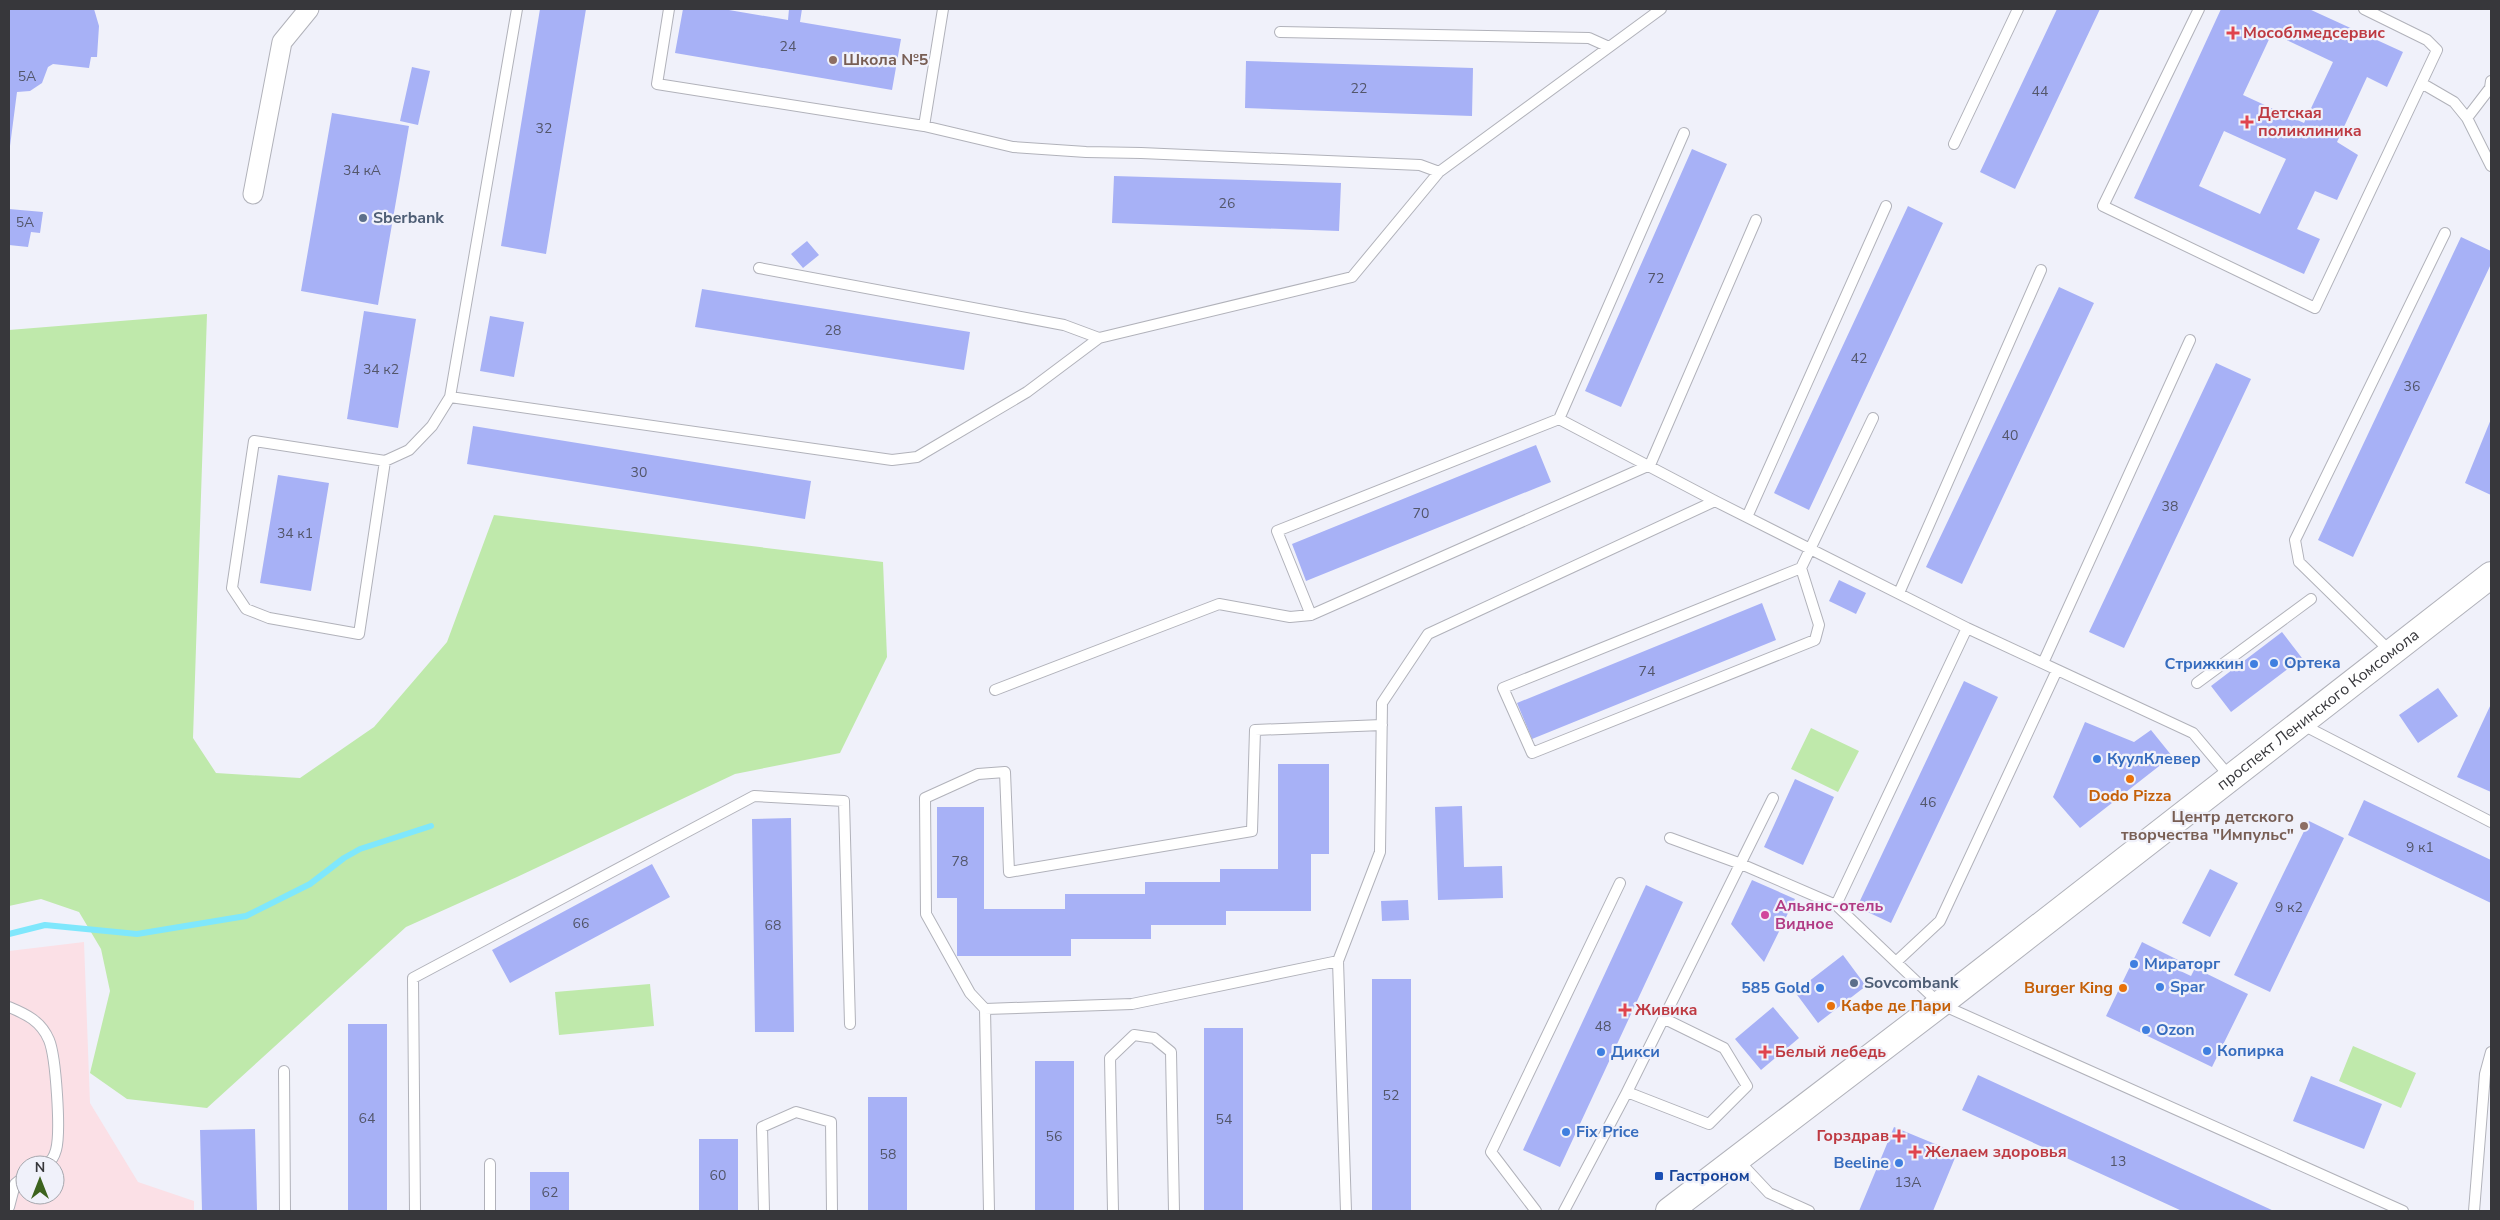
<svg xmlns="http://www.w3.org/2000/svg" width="2500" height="1220" viewBox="0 0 2500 1220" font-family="'Nunito Sans',sans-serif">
<rect width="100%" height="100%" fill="#f0f1fa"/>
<path fill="#fbe0e6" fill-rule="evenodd" d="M84 942 90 1103 138 1182 194 1201V1211H9V951ZM25 1165H55V1195H25Z"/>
<path fill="#bfe9ab" d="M207 314 193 738 216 773 300 778 374 727 447 642 494 515 883 562 887 657 840 753 735 774 517 877 406 927 207 1108 127 1099 90 1073 110 991 101 949 79 912 41 899 9 906V330Z
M1811 728 1859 751 1838 792 1791 769Z
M650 984 654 1026 559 1035 555 992Z
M2353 1046 2416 1073 2401 1108 2339 1081Z"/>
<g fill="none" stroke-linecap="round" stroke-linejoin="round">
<path stroke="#7fe7fc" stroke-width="6" d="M9 934 45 925 137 934 246 916 310 884 344 858 360 849 431 826"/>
</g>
<path fill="#a7b1f6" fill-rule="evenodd" d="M9 9H94L99 26 97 57H91L89 68 53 64 48 67 42 83 30 91 17 92 10 146Z
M540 9H586L546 254 501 246Z
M683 9H723L788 20 789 9H802L800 22 901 39 892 90 675 53Z
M2057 9H2100L2015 189 1980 172Z
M2221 9H2309L2403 52 2387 87 2367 77 2337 142 2358 155 2337 200 2315 191 2297 229 2320 239 2304 274 2134 198ZM2272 33 2333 62 2304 123 2243 95ZM2224 131 2286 159 2260 214 2199 186Z
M1246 61 1473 68 1472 116 1245 108Z
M412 67 430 71 418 125 400 121Z
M332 113 409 126 378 305 301 291Z
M1692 149 1727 164 1621 407 1585 391Z
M1114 176 1341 183 1339 231 1112 223Z
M1908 206 1943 223 1809 510 1774 493Z
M9 209 43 212 40 233 31 232 28 247 9 245Z
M2461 237 2491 251V264L2353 557 2318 540Z
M807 241 819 255 803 268 791 254Z
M2059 287 2094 303 1962 584 1926 567Z
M702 289 970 332 964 370 695 327Z
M364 311 416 319 398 428 347 419Z
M490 316 524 322 514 377 480 371Z
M2216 363 2251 379 2124 648 2089 632Z
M2491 419V495L2465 483Z
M473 426 811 481 805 519 467 464Z
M1536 445 1551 482 1306 581 1292 544Z
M278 475 329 483 311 591 260 583Z
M1839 580 1866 593 1856 614 1829 601Z
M1762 603 1776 640 1532 739 1517 703Z
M2282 632 2302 658 2231 712 2211 686Z
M1964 681 1998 697 1891 923 1857 907Z
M2438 688 2458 716 2418 743 2399 715Z
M2491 704V792L2457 777Z
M2085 722 2134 742 2151 730 2172 756 2080 828 2053 797Z
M1278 764H1329V854H1311V911H1226V925H1151V939H1071V956H957V898H937V807H984V909H1065V894H1145V882H1220V869H1278Z
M1795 779 1834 797 1803 865 1764 847Z
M2364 800 2491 860V903L2348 835Z
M1462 806 1464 867 1502 866 1503 898 1438 900 1435 807Z
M791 818 794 1032H755L752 819Z
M2309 821 2344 838 2270 992 2234 975Z
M652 864 670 897 510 983 492 950Z
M2210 869 2238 883 2210 937 2182 923Z
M1752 880 1795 899 1764 962 1731 924Z
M1646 885 1683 902 1560 1167 1523 1150Z
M1408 900 1409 920 1382 921 1381 901Z
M2142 942 2178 960 2174 968 2191 976 2195 968 2248 994 2212 1067 2106 1016Z
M1843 955 1866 986 1818 1023 1795 992Z
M1372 979H1411V1211H1372Z
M1773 1007 1799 1038 1761 1070 1735 1039Z
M348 1024H387V1211H348Z
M1204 1028H1243V1211H1204Z
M1035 1061H1074V1211H1035Z
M1978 1075 2274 1211H2182L1962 1110Z
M2311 1076 2382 1104 2364 1149 2293 1121Z
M868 1097H907V1211H868Z
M1894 1127 1957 1153 1933 1211H1859Z
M255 1129 257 1211H202L200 1130Z
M699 1139H738V1211H699Z
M530 1172H569V1211H530Z"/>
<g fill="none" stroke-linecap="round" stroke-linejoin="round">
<defs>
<path id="lane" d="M669 9 657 84 924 126 1013 147 1086 152 1141 153 1420 165 1439 172
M2199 9 2103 206 2315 308 2437 50 2427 40 2364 9
M1280 32 1589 38 1609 47
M2491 81 2490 88 2467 118 2491 166
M2423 84 2454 102 2467 118
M924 126 943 9
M1954 144 2018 9
M759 268 1064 325 1099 338
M450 397 892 460 917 457 1027 392 1099 338 1352 277 1439 172 1661 9
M1559 419 1684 133
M385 461 359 634 269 618 246 609 232 588 254 441 385 461 409 450 432 426 450 397 517 9
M1747 517 1886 206
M1801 568 1503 688 1532 753 1815 640 1819 625 1801 568 1873 418
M1899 593 2041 270
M1311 615 1277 531 1559 419 1715 501 1967 628 2193 733 2230 777
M2392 653 2299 562 2295 540 2445 233
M2043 663 2190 340
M2197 683 2311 599
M995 690 1219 604 1290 617 1311 615 1650 465 1756 220
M2301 724 2491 822
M1670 838 1741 864 1836 905 1940 1004 2403 1211
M1836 905 1967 628
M1338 961 1346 1211
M1896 962 1940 921 2057 670
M9 1007C26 1014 41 1021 49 1040 56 1057 61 1132 56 1150 54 1157 52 1160 46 1165
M985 1009 970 993 926 914 925 798 978 774 1005 772 1009 872 1252 831 1255 730 1382 725
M1665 1019 1724 1048 1747 1086 1709 1124 1627 1092 1773 798
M284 1071 285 1211
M1738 1160 1769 1193 1809 1211
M9 1207 15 1184 25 1176
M415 1211 413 978 754 796 844 801 850 1024
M490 1211V1164
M764 1211 762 1127 796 1112 831 1122 832 1211
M989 1211 985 1009 1132 1004 1338 961 1380 852 1382 703 1428 634 1715 501
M1113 1211 1110 1058 1134 1035 1154 1038 1171 1052 1174 1211
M1536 1211 1491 1152 1620 883
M1564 1211 1627 1092
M2474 1211 2485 1074 2491 1052"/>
<path id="street" d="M253 194 282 42 309 9"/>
<g id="secondary">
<path id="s1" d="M1669 1211 1940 1004 2491 575"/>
</g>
</defs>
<use href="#lane" stroke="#b1b2ba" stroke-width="12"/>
<use href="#street" stroke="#b1b2ba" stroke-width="21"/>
<use href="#secondary" stroke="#b1b2ba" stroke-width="28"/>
<use href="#lane" stroke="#fff" stroke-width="10"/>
<use href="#street" stroke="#fff" stroke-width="19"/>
<use href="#secondary" stroke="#fff" stroke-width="26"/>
</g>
<g fill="#e0444e" stroke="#f0f1fa" stroke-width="2">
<path d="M2230.5 25.5h5v5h5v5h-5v5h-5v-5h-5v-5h5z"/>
<path d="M2244.5 114.5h5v5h5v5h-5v5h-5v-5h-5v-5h5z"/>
<path d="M1622.5 1002.5h5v5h5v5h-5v5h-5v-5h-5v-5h5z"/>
<path d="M1762.5 1044.5h5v5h5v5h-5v5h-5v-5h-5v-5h5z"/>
<path d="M1896.5 1128.5h5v5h5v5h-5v5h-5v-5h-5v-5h5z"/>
<path d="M1912.5 1144.5h5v5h5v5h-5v5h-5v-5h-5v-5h5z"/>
</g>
<g fill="#8d6e63" stroke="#f0f1fa" stroke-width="2">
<circle cx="833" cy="60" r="5"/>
<circle cx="2304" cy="826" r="5"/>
</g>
<g fill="#5c6f8a" stroke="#f0f1fa" stroke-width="2">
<circle cx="363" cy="218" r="5"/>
<circle cx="1854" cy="983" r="5"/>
</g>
<g fill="#3f7fe0" stroke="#f0f1fa" stroke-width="2">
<circle cx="2274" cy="663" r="5"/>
<circle cx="2254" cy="664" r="5"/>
<circle cx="2097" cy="759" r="5"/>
<circle cx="2134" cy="964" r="5"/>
<circle cx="2160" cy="987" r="5"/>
<circle cx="1820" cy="988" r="5"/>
<circle cx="2146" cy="1030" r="5"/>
<circle cx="2207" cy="1051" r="5"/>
<circle cx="1601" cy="1052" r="5"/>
<circle cx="1566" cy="1132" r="5"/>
<circle cx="1899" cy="1163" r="5"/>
</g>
<g fill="#e8710a" stroke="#f0f1fa" stroke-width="2">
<circle cx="2130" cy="779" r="5"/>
<circle cx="2123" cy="988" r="5"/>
<circle cx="1831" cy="1006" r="5"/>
</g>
<circle fill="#d1479c" stroke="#f0f1fa" stroke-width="2" cx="1765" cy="915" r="5"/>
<rect fill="#1a4fb4" stroke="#f0f1fa" stroke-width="2" x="1654" y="1171" width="10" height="10" rx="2.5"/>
<g text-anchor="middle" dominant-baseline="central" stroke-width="4.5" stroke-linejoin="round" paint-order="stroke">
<g font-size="14" fill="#53566a">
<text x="788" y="46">24</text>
<text x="27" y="76">5А</text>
<text x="1359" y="88">22</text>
<text x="2040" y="91">44</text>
<text x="544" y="128">32</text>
<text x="362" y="170">34 кА</text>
<text x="1227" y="203">26</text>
<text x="25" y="222">5А</text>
<text x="1656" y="278">72</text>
<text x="833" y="330">28</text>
<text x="1859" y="358">42</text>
<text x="381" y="369">34 к2</text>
<text x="2412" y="386">36</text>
<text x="2010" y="435">40</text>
<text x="639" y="472">30</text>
<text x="2170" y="506">38</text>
<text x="1421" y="513">70</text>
<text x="295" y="533">34 к1</text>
<text x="1647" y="671">74</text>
<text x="1928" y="802">46</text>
<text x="2420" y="847">9 к1</text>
<text x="960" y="861">78</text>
<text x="2289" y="907">9 к2</text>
<text x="581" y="923">66</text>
<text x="773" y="925">68</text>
<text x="1603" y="1026">48</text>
<text x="1391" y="1095">52</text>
<text x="367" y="1118">64</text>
<text x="1224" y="1119">54</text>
<text x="1054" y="1136">56</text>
<text x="888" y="1154">58</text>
<text x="2118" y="1161">13</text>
<text x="718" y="1175">60</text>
<text x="1908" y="1182">13А</text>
<text x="550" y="1192">62</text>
</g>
<g font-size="16" font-weight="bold" fill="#be3a42" stroke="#f0f1fa" text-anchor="start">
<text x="2243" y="33">Мособлмедсервис</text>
<text x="2258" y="113">Детская<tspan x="2258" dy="18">поликлиника</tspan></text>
<text x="1635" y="1010">Живика</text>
<text x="1775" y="1052">Белый лебедь</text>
<text x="1889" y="1136" text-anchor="end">Горздрав</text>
<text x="1925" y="1152">Желаем здоровья</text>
</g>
<g font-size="16" font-weight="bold" fill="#785e54" stroke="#f0f1fa" text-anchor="start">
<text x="843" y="60">Школа №5</text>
<text x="2294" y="817" text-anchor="end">Центр детского<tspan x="2294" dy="18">творчества "Импульс"</tspan></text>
</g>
<g font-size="16" font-weight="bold" fill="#4e5e75" stroke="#f0f1fa" text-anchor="start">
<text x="373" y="218">Sberbank</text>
<text x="1864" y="983">Sovcombank</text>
</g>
<g font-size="16" font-weight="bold" fill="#366cbe" stroke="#f0f1fa" text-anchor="start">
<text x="2284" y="663">Ортека</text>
<text x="2244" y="664" text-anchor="end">Стрижкин</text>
<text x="2107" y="759">КуулКлевер</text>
<text x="2144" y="964">Мираторг</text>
<text x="2170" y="987">Spar</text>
<text x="1810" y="988" text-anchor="end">585 Gold</text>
<text x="2156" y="1030">Ozon</text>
<text x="2217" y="1051">Копирка</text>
<text x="1611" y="1052">Дикси</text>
<text x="1576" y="1132">Fix Price</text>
<text x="1889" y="1163" text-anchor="end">Beeline</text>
</g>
<g font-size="16" fill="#37373b" stroke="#f0f1fa">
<text stroke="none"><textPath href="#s1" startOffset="820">проспект Ленинского Комсомола</textPath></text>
</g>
<g font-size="16" font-weight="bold" fill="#c56008" stroke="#f0f1fa">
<text x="2130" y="796">Dodo Pizza</text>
<text x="2113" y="988" text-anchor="end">Burger King</text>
<text x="1841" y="1006" text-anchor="start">Кафе де Пари</text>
</g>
<g font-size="16" font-weight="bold" fill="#b23c85" stroke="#f0f1fa" text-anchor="start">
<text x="1775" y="906">Альянс-отель<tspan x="1775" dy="18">Видное</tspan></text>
</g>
<g font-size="16" font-weight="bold" fill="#164399" stroke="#f0f1fa" text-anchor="start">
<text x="1669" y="1176">Гастроном</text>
</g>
</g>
<rect width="2500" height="1220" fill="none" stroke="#37373b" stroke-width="20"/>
<g transform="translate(40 1180)"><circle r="24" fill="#f0f1fa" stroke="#a6a7ae"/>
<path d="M0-4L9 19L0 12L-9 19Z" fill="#3d631e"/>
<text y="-8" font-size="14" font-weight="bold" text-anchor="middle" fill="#37373b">N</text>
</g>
</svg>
